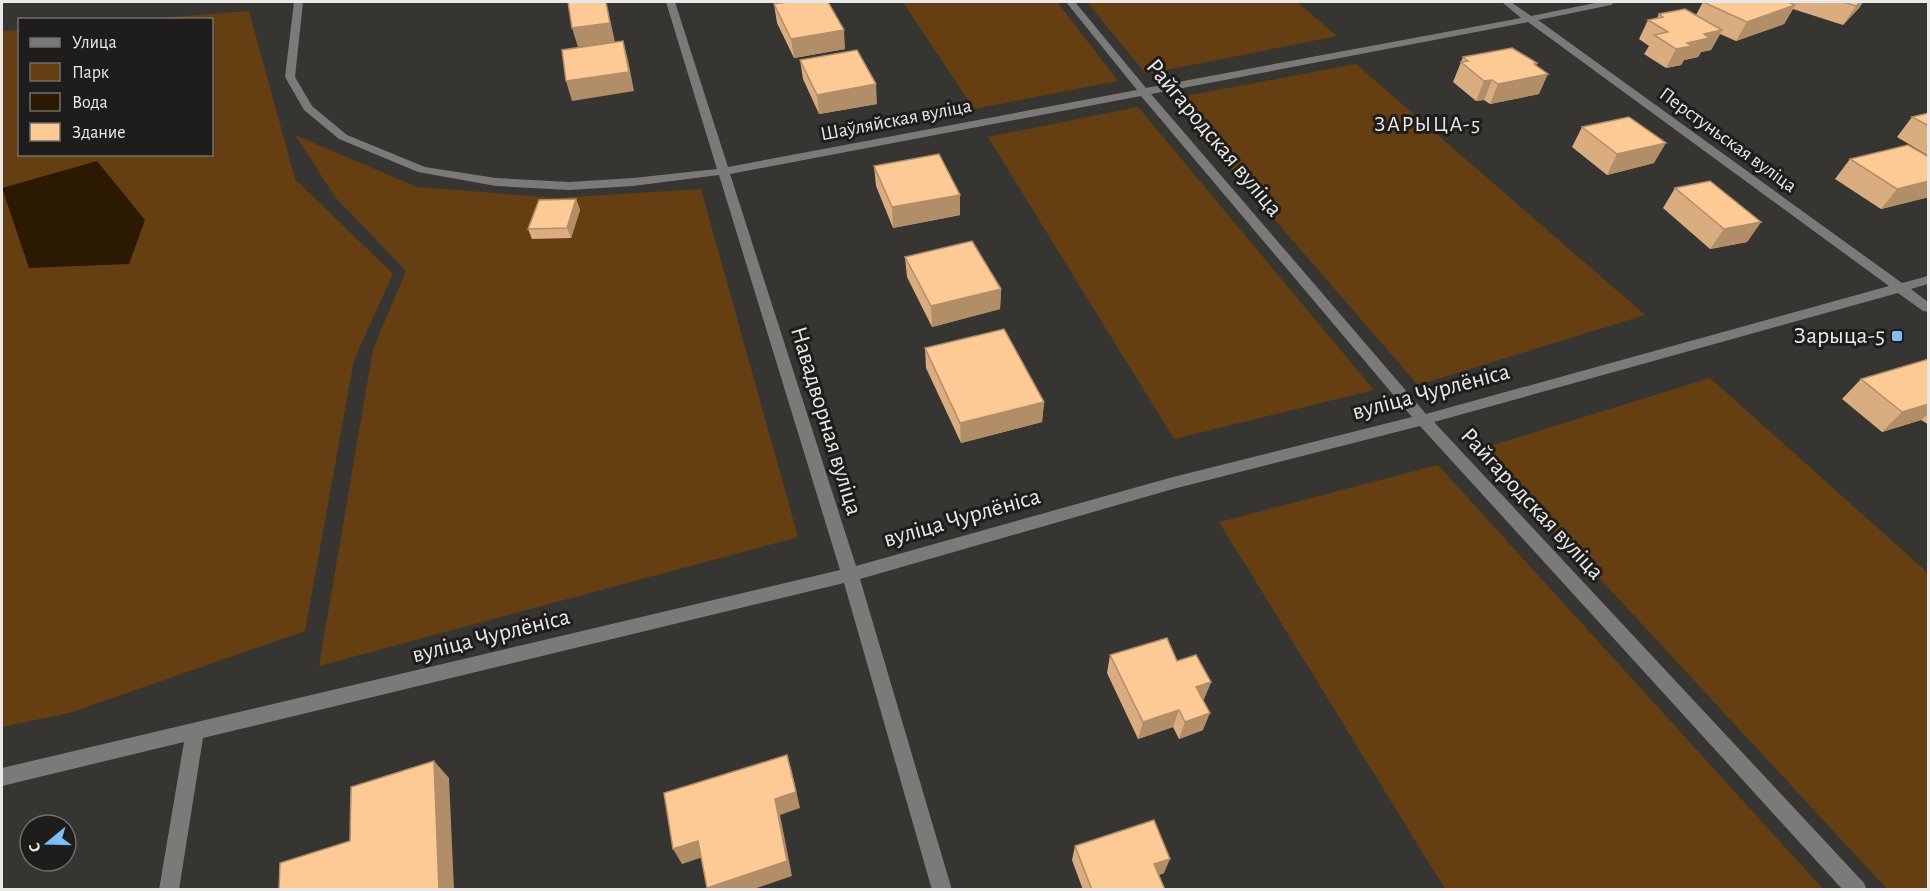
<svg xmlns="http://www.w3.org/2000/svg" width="1930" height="891" viewBox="0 0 1930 891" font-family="'Alegreya Sans',sans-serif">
<rect width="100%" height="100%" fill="#373532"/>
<path fill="#653f12" d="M903 2H1057L1118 81 974 109Z
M1087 2H1297L1337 36 1146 74Z
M249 11 295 179 393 274 354 360 305 631 69 713 2 727V31L19 30 20 154H212V20L147 19Z
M1356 64 1645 315 1418 385 1170 99Z
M1138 107 1374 390 1174 439 988 137Z
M295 135 417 187 556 198 701 189 798 537 319 666 373 349 406 271 336 198Z
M1710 378 1928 573V889H1887L1480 449Z
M1438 465 1823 889H1445L1219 522Z"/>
<path fill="#2c1904" d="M97 161 145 220 129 264 29 268 2 188Z"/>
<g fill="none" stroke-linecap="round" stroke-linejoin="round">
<path fill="#7c7a79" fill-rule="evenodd" d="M294 2H303L295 77 312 106 347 135 425 167 496 178 569 182 633 178 717 169 666 2H675L728 167 1137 90 1066 2H1075L1146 88 1521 18 1502 2H1511L1531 16 1600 2H1615L1611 5 1538 20 1902 283 1928 276V284L1911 289 1928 302V312L1923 311 1898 293 1434 422 1864 883 1867 890H1843L1420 426 1173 489 860 579 952 890H932L844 583 203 738 179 890H159L184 742 2 786V768L840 570 719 175 633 186 569 190 496 186 418 172 339 139 304 110 285 77ZM1528 22 1889 286 1426 414 1151 94ZM1141 96 1412 417 1173 477 856 566 730 174Z"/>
</g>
<path fill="#daad80" d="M775 2H828L845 49 794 58 777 23 774 4 776 3Z
M1703 2H1863L1859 8 1843 25 1793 9 1784 24 1736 41 1720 34 1711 50 1701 52 1698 57 1684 60 1681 65 1666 68 1644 54 1649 46 1639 39 1648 20 1657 18 1659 14 1696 15Z
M1463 57 1537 63 1536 66 1539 94 1490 104 1484 100 1476 101 1453 82Z
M800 60 877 104 819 114 803 79Z
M1929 113V156L1897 137 1912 117Z
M1582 127 1654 163 1607 175 1572 147Z
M1929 157V197L1881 209 1835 179 1850 159Z
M874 166 960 215 893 228 876 186Z
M1675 188 1761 222 1747 242 1710 249 1663 208Z
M576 199 580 210 571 238 532 239 528 229Z
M905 257 1001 289 1000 309 932 327 907 277Z
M925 348 1044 402 1042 422 961 443 926 368Z
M1929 359V425L1921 420 1882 432 1842 399 1861 379Z
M1110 655 1177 661 1211 682 1204 699 1203 700V730L1179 739 1173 727 1138 739 1107 673Z
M1075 846 1164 873 1159 875 1165 890H1083L1072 860Z"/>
<path fill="#b18d68" d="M606 2 615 42 578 47 572 28Z
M1860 2H1863L1859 8 1843 25 1856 6Z
M1795 5 1784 24 1736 41 1747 22Z
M844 30 845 49 794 58 791 39Z
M1722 30 1711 50 1701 52 1698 57 1684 60 1681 65 1666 68 1676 49 1704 34Z
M623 41 628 60 634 91 572 101 566 81Z
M1537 63 1531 78 1548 74 1539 94 1490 104 1498 84 1534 64Z
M1492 80 1484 100 1476 101 1484 81Z
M876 84 877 104 819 114 817 95Z
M1666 143 1654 163 1607 175 1617 154Z
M1929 181V197L1881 209 1897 189Z
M960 195V215L893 228 892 207Z
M576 199 580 210 571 238 567 228Z
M1761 222 1747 242 1710 249 1724 229Z
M1001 289 1000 309 932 327 931 306Z
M1044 402 1042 422 961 443 960 423Z
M1929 404V413L1921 420 1882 432 1902 412Z
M1211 682 1204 699 1190 704 1196 687Z
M1179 710 1173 727 1138 739 1143 722Z
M1210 713 1203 730 1179 739 1185 722Z
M787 755 792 772 800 808 780 815 792 876 751 890H708L707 888 775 799Z
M434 761 449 778 454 890H439Z
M698 841 706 856 682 864 673 849Z
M1170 859 1164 873 1149 878 1154 864Z"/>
<path fill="#fdc995" stroke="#b18d68" stroke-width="1.5" d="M568 2H606L610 23 572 28Z
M787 2H828L844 30 791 39 774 4Z
M1703 2H1788L1795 5 1747 22Z
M1843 2H1860L1856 6Z
M1685 9 1722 30 1704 34 1709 38 1687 43 1692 46 1676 49 1654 35 1668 32 1648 20 1663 17 1659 14Z
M623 41 629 72 566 81 562 50Z
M1512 48 1537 63 1534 64 1548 74 1498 84 1492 80 1484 81 1461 62 1468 61 1463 57Z
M857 50 876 84 817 95 800 60Z
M1929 113V126L1912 117Z
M1629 117 1666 143 1617 154 1582 127Z
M1908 145 1929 157V181L1897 189 1850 159Z
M939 154 960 195 892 207 874 166Z
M1710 181 1761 222 1724 229 1675 188Z
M576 199 567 228 528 229 539 200Z
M972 241 1001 289 931 306 905 257Z
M1004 329 1044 402 960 423 925 348Z
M1929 359V404L1902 412 1861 379Z
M1167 638 1177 661 1196 655 1211 682 1196 687 1210 713 1185 722 1179 710 1143 722 1110 655Z
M787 755 796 792 775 799 787 861 707 888 698 841 673 849 664 793Z
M434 761 439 890H279L280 863 350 841 351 787Z
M1154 820 1170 859 1154 864 1165 890H1092L1075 846Z"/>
<rect fill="#7bbef8" stroke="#1e1d1b" stroke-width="2" x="1891" y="330" width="12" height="12" rx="3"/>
<g text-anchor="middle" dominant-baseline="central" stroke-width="6" stroke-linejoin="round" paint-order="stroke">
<g font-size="20" fill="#ebe9e7" stroke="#1e1d1b">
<text transform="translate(896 120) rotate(-11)">Шаўляйская вуліца</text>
<text transform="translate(1728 140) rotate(36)">Перстуньская вуліца</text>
</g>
<g font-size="22" letter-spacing="1.5" fill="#ebe9e7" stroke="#1e1d1b">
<text x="1428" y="124">ЗАРЫЦА-5</text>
</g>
<g font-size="24" fill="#ebe9e7" stroke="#1e1d1b">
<text transform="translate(1214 138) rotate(50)">Райгародская вуліца</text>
<text transform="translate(1431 392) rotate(-15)">вуліца Чурлёніса</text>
<text transform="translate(826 421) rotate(73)">Навадворная вуліца</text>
<text transform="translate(1532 504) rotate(47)">Райгародская вуліца</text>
<text transform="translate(962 518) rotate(-16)">вуліца Чурлёніса</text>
<text transform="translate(491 636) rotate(-14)">вуліца Чурлёніса</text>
</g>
<g font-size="24" fill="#ebe9e7" stroke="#1e1d1b" text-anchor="end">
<text x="1885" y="336">Зарыца-5</text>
</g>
</g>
<rect width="1930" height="891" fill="none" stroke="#ebe9e7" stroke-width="6"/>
<rect x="18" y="18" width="195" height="138" fill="#1e1d1b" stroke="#706f6d" stroke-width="1.5"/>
<rect x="30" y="38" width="30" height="9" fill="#7c7a79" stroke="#706f6d" stroke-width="1.5"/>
<text x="72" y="48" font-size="18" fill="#ebe9e7">Улица</text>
<rect x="30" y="63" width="30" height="18" fill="#653f12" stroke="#706f6d" stroke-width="1.5"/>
<text x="72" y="78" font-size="18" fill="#ebe9e7">Парк</text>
<rect x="30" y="93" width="30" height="18" fill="#2c1904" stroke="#706f6d" stroke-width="1.5"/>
<text x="72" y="108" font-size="18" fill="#ebe9e7">Вода</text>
<rect x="30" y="123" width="30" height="18" fill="#fdc995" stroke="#706f6d" stroke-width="1.5"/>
<text x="72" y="138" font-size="18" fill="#ebe9e7">Здание</text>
<g transform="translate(48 843) rotate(251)"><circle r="28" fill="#1e1d1b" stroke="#706f6d" stroke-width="1.5"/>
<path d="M0-4.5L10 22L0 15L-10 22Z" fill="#7bbef8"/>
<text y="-9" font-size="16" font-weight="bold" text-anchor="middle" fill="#ebe9e7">С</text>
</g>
</svg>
